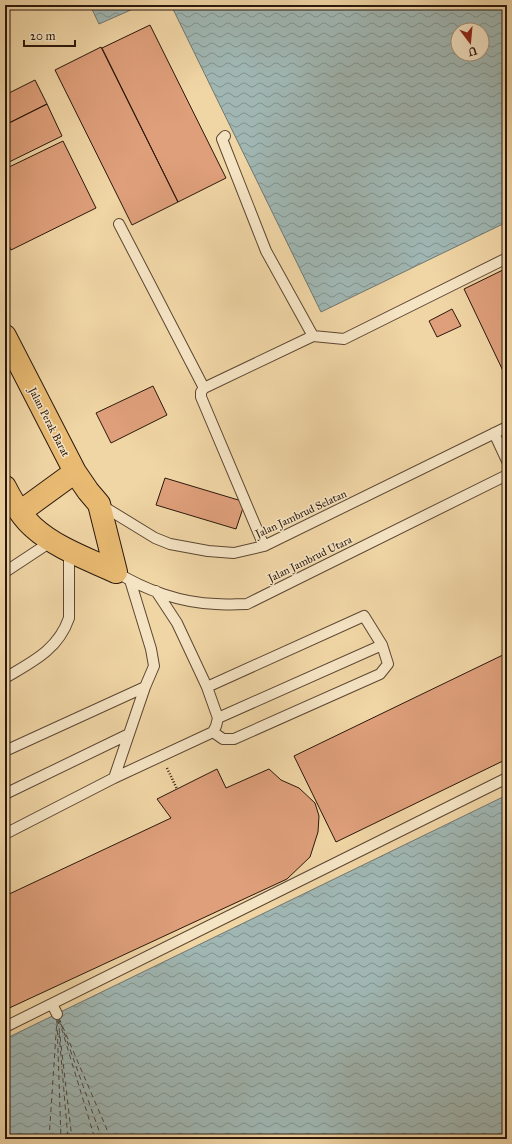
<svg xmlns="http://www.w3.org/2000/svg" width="512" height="1144" viewBox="0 0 512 1144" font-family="'IM FELL Great Primer',serif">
<defs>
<pattern id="water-waves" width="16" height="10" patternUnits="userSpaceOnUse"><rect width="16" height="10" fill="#9fb6b2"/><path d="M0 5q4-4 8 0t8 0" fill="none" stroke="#82938f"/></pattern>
</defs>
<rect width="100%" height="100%" fill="#f0d5a5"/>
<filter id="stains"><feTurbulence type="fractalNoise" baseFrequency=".005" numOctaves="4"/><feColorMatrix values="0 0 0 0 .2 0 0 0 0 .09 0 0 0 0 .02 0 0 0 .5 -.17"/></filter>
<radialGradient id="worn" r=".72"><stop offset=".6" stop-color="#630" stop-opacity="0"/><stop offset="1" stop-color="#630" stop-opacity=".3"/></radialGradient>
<path fill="url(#water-waves)" stroke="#717770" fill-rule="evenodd" d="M90 5H142L99 24Z
M171 5H507V222L321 312ZM458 30H482V54H458Z
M507 795V1139H5V1039Z"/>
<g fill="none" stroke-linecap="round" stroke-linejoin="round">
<path stroke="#4e473e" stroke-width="1" stroke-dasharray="5 4" stroke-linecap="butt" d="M59 1018 111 1139
M58 1019 72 1139
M59 1020 95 1139
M57 1021 61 1139
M61 1024 102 1139
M59 1033 68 1139
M49 1139 57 1019"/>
</g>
<path fill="#de9f7a" stroke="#2b180c" d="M150 25 226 178 178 202 102 48Z
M101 47 178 202 132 225 55 70Z
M35 80 47 104 5 125V95Z
M47 104 62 136 5 164V125Z
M63 141 96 208 11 250 5 238V169Z
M507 268V374L505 375 464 289Z
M452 309 461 326 437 337 429 321Z
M153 386 167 415 111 443 96 413Z
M165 478 245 502 236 529 156 505Z
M507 653V759L336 842 294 756Z
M217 769 226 788 269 769 281 780 299 788 315 803 319 816 318 832 310 857 287 879 5 1010V896L171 818 157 799Z"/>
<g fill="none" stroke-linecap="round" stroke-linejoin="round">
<defs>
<path id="service" d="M225 136 222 139 266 251 313 336
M119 224 204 388
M494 433 507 461
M101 505 155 538 170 544 208 551 234 553 264 546 507 427
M264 546 201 397V392L204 388 313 336 344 339 507 258
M5 572 52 541
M116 572C145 590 181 603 216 604 226 605 237 604 247 604L507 475
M5 678C32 662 58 650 69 618V550
M207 687 364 616 382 645 388 664 380 674 234 739H223L213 732
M218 718 382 645
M5 751 145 687
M114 778 145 687 154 666 151 649 130 580
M5 794 129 734
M5 834 114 778 213 732 216 726 218 718 207 687 177 623 156 591
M52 1004 57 1014
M5 1027 507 778"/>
<path id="trunk" d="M5 336 75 472 88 491 99 504 116 572
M5 487C12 501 21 516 33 527 56 548 88 559 116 572
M20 512 75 472"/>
</defs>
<use href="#service" stroke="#5c4732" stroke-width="12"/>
<use href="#trunk" stroke="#2b180c" stroke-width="24"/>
<path stroke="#2b180c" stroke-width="2.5" stroke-dasharray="1 2" stroke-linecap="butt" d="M167 768 177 789"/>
<use href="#service" stroke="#f5e4c4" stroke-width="10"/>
<use href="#trunk" stroke="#e8ba72" stroke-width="22"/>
</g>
<g text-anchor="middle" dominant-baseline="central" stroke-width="3" stroke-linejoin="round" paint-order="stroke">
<g font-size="11" fill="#2b180c" stroke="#f5e4c4">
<text transform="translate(49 422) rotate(63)">Jalan Perak Barat</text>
<text transform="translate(301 514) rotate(-25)">Jalan Jambrud Selatan</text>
<text transform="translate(310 559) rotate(-26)">Jalan Jambrud Utara</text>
</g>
</g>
<rect width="512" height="1144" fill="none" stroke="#f0d5a5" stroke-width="20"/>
<rect x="6" y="6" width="500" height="1132" fill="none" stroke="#2b180c" stroke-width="2"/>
<rect x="10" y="10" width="492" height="1124" fill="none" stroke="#2b180c"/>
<g transform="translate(470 42) rotate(164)"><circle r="19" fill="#f5e4c4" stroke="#a4927a"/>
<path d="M0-3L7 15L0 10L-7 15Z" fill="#8f2418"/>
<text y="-6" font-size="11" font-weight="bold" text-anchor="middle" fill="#2b180c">U</text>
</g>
<path d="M24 40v6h51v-6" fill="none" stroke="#2b180c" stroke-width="2"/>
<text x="30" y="40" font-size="12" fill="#2b180c" stroke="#f5e4c4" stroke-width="3" paint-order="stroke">20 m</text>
<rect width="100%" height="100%" filter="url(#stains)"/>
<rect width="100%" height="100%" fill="url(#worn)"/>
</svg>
